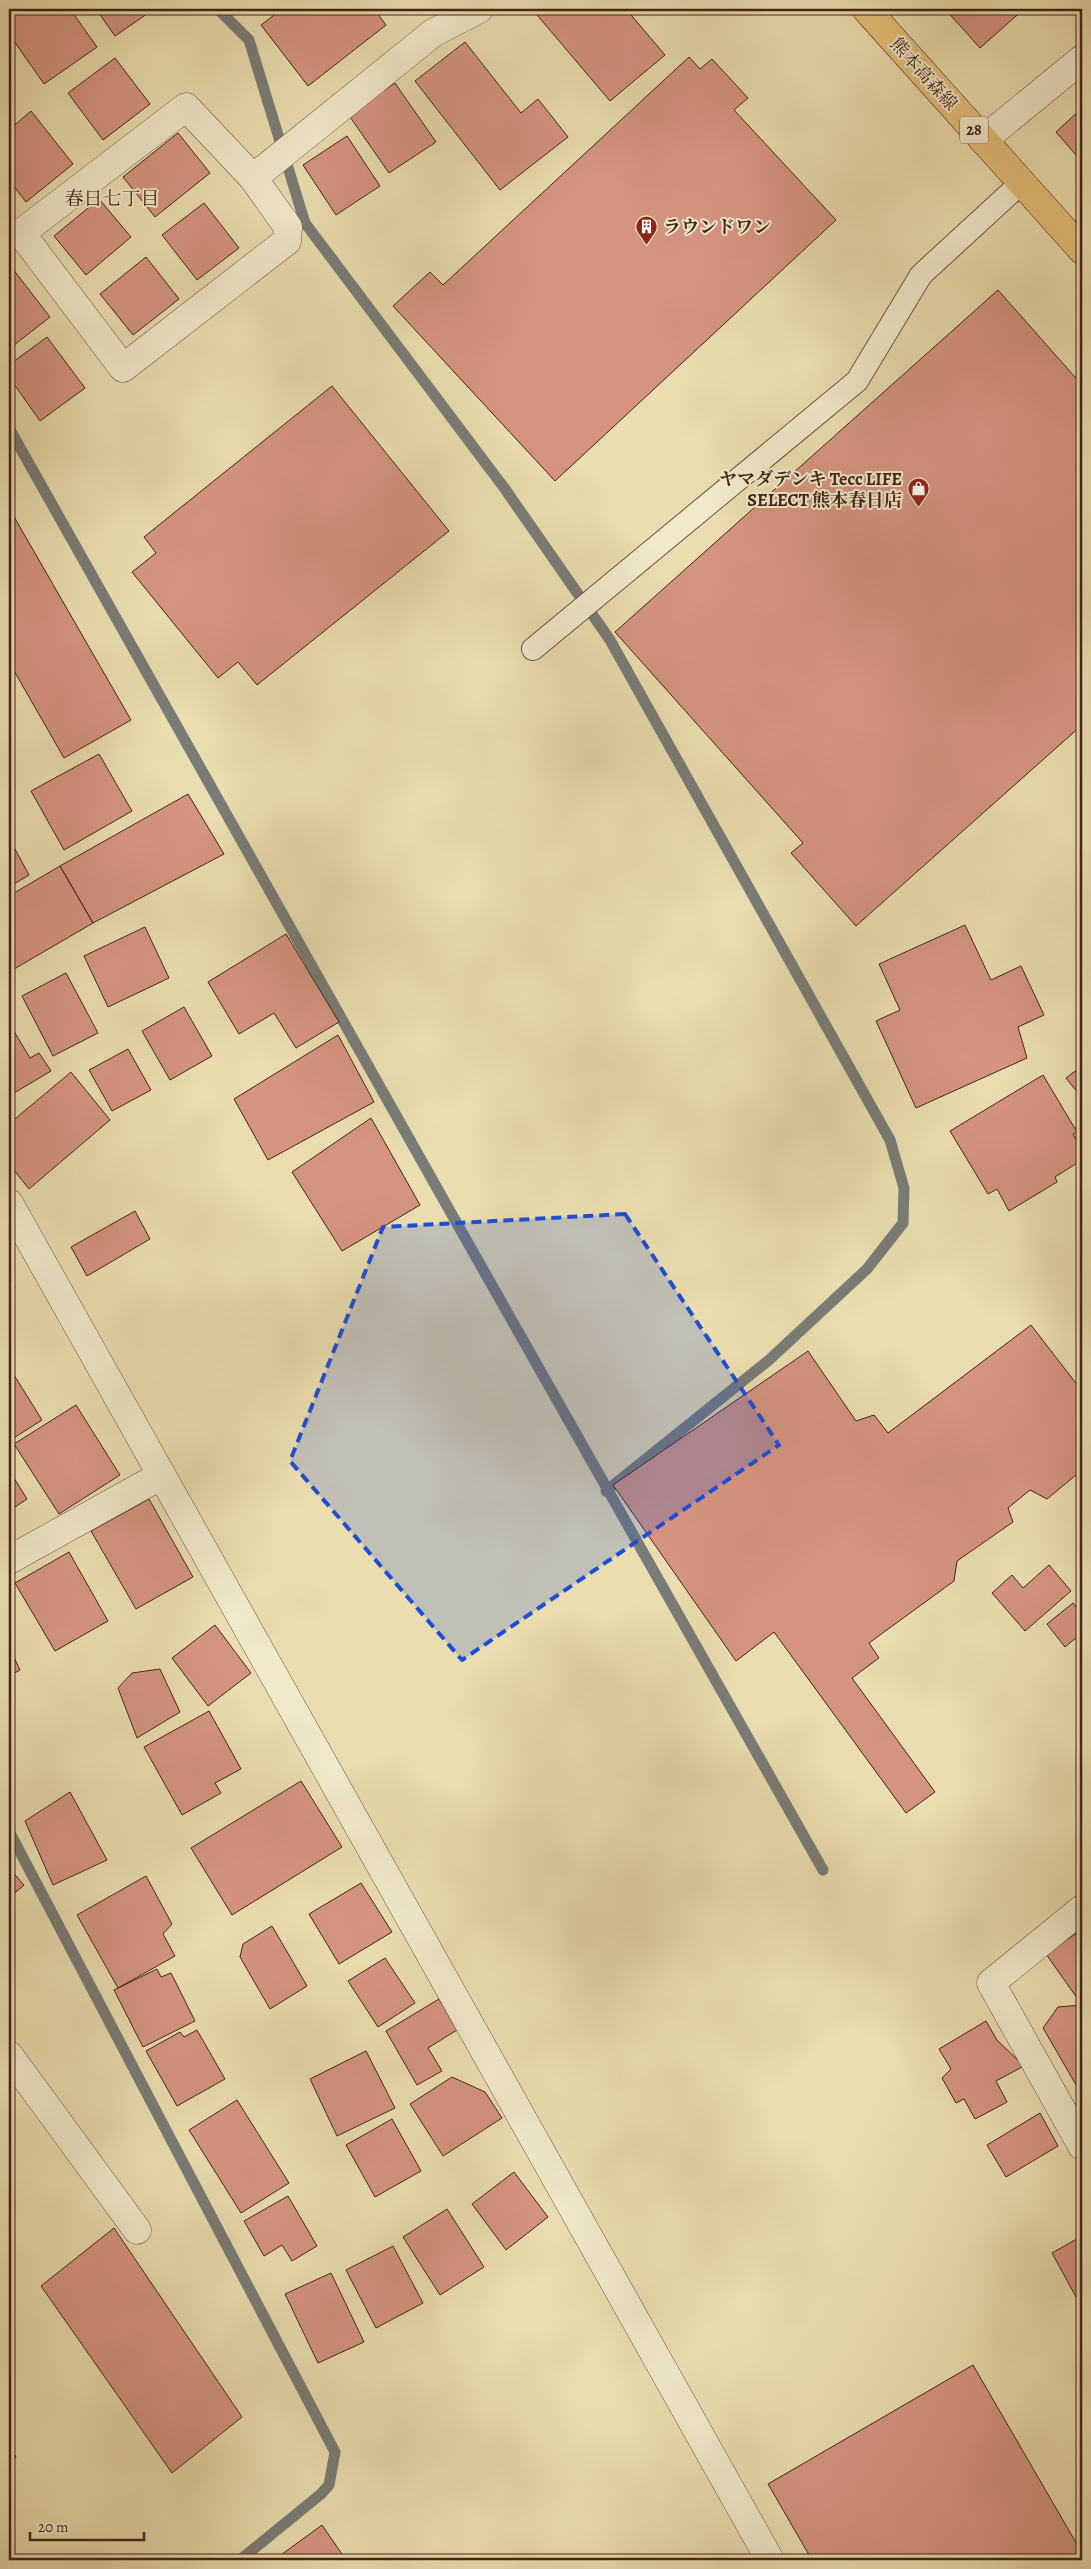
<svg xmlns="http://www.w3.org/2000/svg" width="1091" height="2569" viewBox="0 0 1091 2569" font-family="Alegreya,'Noto Serif JP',serif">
<rect width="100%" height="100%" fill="#eaddaf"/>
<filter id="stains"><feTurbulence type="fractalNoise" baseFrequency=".004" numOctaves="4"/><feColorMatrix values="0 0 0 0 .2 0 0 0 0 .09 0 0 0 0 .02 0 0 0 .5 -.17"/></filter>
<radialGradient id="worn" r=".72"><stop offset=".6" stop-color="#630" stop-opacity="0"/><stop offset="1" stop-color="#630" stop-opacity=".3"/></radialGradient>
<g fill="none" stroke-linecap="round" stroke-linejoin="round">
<path stroke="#797c77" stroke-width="11" d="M218 9 249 40 305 223 505 489 610 640 890 1140 904 1188 903 1223 867 1269 769 1360 606 1491
M9 428C281 908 549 1391 823 1870
M9 1831 335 2452 329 2485 321 2494 240 2560"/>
</g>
<path fill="#d59480" stroke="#422318" d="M9 9H70L97 47 44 84 9 34Z
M96 9H154L115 36Z
M282 9H374L386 25 308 86 261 25Z
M532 9H626L665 55 610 101Z
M945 9H1024L980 48Z
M465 42 521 113 538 99 568 137 500 190 415 81Z
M689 57 700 69 712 59 748 98 734 110 836 220 555 481 393 306 430 272 443 285Z
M115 58 150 104 103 140 68 93Z
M395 83 436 142 389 173 348 114Z
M1082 108V162L1056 132Z
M31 111 73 164 26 202 9 180V130Z
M178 133 210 173 155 217 123 177Z
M347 136 380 186 336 215 303 165Z
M99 199 131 237 86 275 54 236Z
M204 203 239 248 197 280 162 235Z
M146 257 179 299 133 335 100 294Z
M9 264 50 317 9 349Z
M998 290 1082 385V725L856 926 791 853 803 843 615 632Z
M47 337 85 388 40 421 9 377V365Z
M332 386 449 531 257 685 238 662 218 678 132 572 156 553 144 537Z
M13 515 131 720 64 758 9 662V517Z
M99 754 132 811 64 850 31 791Z
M9 774 15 786 9 789Z
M188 794 224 854 93 923 60 866Z
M9 838 29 875 9 887Z
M60 866 93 923 9 972V896Z
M965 925 991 980 1021 966 1044 1015 1018 1027 1027 1058 916 1108 876 1021 900 1010 879 964Z
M145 927 169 978 108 1007 84 956Z
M286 934 339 1022 296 1048 274 1013 239 1034 208 982Z
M66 973 98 1033 53 1056 22 996Z
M184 1007 212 1056 170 1080 142 1031Z
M9 1023 30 1058 39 1053 51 1071 9 1096Z
M338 1035 374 1102 268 1160 234 1099Z
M128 1049 151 1090 112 1111 89 1070Z
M1082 1066V1098L1066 1078Z
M71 1072 110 1120 29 1189 9 1164V1124Z
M1043 1075 1077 1132 1073 1134 1082 1149V1160L1055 1177 1057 1182 1009 1211 997 1189 988 1194 950 1131Z
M371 1118 420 1205 342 1251 292 1172Z
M135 1211 150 1239 87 1276 71 1247Z
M9 1277 15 1288 9 1291Z
M1031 1325 1082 1391V1470L1047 1499 1030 1490 1008 1508 1013 1522 957 1561 954 1581 869 1643 879 1658 852 1678 935 1792 906 1813 774 1632 736 1661 613 1485 808 1351 856 1421 874 1415 888 1433Z
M9 1367 42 1420 9 1441Z
M76 1405 120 1475 59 1514 14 1444Z
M9 1470 27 1499 9 1511Z
M149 1499 193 1577 136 1609 91 1531Z
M69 1552 108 1621 55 1651 15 1583Z
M1049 1565 1071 1591 1025 1631 992 1593 1012 1575 1023 1588Z
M1073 1603 1082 1614V1633L1065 1647 1047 1624Z
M215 1625 251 1673 208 1706 172 1658Z
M9 1647 20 1670 9 1676Z
M160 1669 180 1712 137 1738 118 1688 132 1673Z
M209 1711 241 1769 215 1783 221 1793 182 1815 144 1747Z
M301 1781 342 1847 232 1915 191 1848Z
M70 1792 107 1860 53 1885 25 1821Z
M9 1868 24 1885 9 1898Z
M146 1876 172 1924 163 1934 175 1956 118 1988 77 1915Z
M361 1883 392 1932 339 1964 309 1914Z
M272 1926 307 1986 270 2009 240 1957 243 1944Z
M1081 1930 1082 1931V2005L1046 1954Z
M385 1958 415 2003 378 2027 348 1981Z
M157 1969 161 1977 171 1973 195 2021 143 2047 114 1990Z
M439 1999 457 2030 428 2048 442 2071 417 2085 386 2031Z
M1082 2005V2095L1043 2028 1058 2007Z
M986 2021 997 2040 1024 2066 996 2081 1007 2102 975 2119 964 2099 956 2103 942 2078 951 2069 939 2049Z
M197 2030 225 2079 177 2106 146 2051 180 2032 184 2037Z
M366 2051 395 2108 337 2136 310 2079Z
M452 2077 485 2092 502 2118 443 2156 410 2104Z
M237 2100 289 2183 241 2213 189 2130Z
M1040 2113 1058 2146 1006 2177 987 2145Z
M392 2119 421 2171 375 2197 346 2145Z
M514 2172 548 2217 506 2250 472 2204Z
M288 2196 317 2246 292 2261 282 2245 264 2256 244 2221Z
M447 2209 484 2267 440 2295 403 2237Z
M114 2228 242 2417 172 2473 41 2286Z
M1082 2236V2308L1052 2253Z
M393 2246 423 2303 376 2328 346 2270Z
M331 2273 364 2342 318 2363 285 2294Z
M973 2365 1082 2553V2560H812L768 2484Z
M9 2445 16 2457 9 2461Z
M322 2525 346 2560H274Z"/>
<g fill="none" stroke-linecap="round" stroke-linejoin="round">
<defs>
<path id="lane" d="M533 649 857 381 921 275 1021 183"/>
<path id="street" d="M186 107 253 178 288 227 287 241 123 368 21 233Z
M983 140 1082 59
M253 178 433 33 479 9
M9 1203 770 2560
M9 1560 162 1475
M1082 1909 991 1983 1082 2146
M9 2055 137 2230"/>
<path id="primary" d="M866 9 1082 250"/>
</defs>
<use href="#lane" stroke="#6c523e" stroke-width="24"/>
<use href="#street" stroke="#6c523e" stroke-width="29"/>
<use href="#primary" stroke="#422318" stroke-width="29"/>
<use href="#lane" stroke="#f1e9cb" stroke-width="22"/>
<use href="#street" stroke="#f1e9cb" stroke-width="28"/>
<use href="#primary" stroke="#e5be78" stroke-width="28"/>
</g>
<path fill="#1d4ed8" fill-opacity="0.2" stroke="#1d4ed8" stroke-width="4" stroke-dasharray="10 6" stroke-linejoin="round" d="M625 1214 779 1445 462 1660 290 1461 383 1227Z"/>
<defs>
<symbol id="building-pin" viewBox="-11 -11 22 30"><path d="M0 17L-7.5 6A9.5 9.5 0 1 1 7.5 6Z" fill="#8f2418" stroke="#f1e9cb"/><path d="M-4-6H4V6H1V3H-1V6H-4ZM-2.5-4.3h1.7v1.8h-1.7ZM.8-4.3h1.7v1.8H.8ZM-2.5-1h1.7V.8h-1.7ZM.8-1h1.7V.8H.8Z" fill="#fff"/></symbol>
<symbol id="shop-pin" viewBox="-11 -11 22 30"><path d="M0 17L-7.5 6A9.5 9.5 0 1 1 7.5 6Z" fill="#8f2418" stroke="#f1e9cb"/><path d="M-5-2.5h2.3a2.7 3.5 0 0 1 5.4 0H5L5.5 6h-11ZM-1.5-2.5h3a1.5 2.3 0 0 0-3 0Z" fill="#fff"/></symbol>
</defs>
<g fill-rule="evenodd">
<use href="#building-pin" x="634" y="214" width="25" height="34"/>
<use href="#shop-pin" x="906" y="476" width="25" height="34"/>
</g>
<g text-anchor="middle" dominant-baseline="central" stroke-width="4" stroke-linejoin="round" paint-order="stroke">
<rect fill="#f1e9cb" stroke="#765e4e" stroke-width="1" x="960" y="116.5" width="28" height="27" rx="4"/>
<g font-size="16" font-weight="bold" fill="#422318">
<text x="974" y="130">28</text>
</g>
<g font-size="18" fill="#422318" stroke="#f1e9cb">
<text transform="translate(924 74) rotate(48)">熊本高森線</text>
</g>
<g font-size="18" font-weight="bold" fill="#422318" stroke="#f1e9cb" text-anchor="start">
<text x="663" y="227">ラウンドワン</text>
<text x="902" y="479" text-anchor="end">ヤマダデンキ Tecc LIFE<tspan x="902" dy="21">SELECT 熊本春日店</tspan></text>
</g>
<g font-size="19" fill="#422318" stroke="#f1e9cb">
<text x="112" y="199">春日七丁目</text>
</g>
</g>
<rect width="1091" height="2569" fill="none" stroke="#eaddaf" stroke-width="30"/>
<rect x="10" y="10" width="1071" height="2549" fill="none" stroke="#422318" stroke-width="2.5"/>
<rect x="15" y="15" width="1061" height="2539" fill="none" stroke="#422318"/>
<path d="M30 2532v8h114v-8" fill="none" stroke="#422318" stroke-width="2.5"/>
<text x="38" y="2532" font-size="15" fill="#422318" stroke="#f1e9cb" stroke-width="4" paint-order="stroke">20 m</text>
<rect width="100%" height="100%" filter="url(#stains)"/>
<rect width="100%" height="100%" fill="url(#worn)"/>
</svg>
